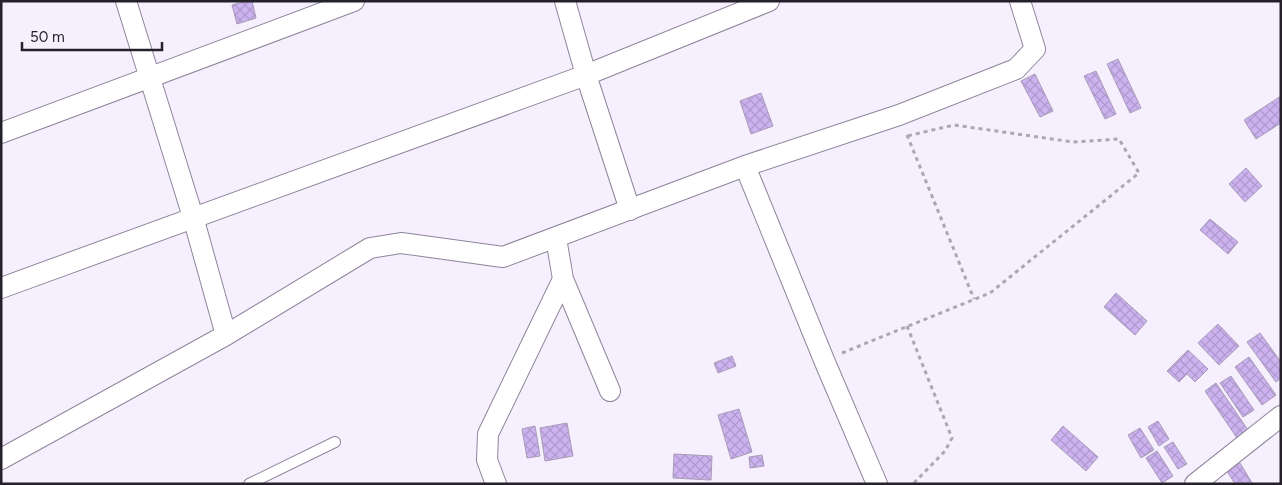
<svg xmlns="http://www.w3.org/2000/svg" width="1282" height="485" viewBox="0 0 1282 485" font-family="Figtree,sans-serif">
<defs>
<pattern id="building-cross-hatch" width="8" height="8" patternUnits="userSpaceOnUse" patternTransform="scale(1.25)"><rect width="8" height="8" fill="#cdb2f0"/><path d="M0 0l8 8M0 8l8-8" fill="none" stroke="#b099ce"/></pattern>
</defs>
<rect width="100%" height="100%" fill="#f5effe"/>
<path fill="url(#building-cross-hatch)" stroke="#a79db4" d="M246 1H252L256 18 237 24 232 5Z
M1118 59 1141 108 1130 113 1107 64Z
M1096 71 1116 114 1105 119 1084 76Z
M1035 74 1053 111 1040 117 1021 81Z
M761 93 773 126 751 134 740 101Z
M1281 96V123L1256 139 1244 120Z
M1246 168 1262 186 1245 202 1229 184Z
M1210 219 1238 242 1228 254 1200 230Z
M1116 293 1147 321 1135 335 1104 307Z
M1218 324 1239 346 1219 365 1198 343Z
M1260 333 1281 362V378L1276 382 1247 342Z
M1188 350 1208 369 1195 382 1187 374 1179 382 1167 371Z
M732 356 736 366 718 373 714 363Z
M1249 357 1276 395 1262 405 1235 367Z
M1231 376 1254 410 1243 417 1220 383Z
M1216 383 1248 430 1237 438 1205 391Z
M739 409 752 452 731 459 718 415Z
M1158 421 1169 439 1159 446 1148 427Z
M567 423 573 456 545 461 540 428Z
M535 426 540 456 527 458 522 429Z
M1063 426 1098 457 1086 471 1051 440Z
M1140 428 1154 450 1141 458 1128 435Z
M1173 442 1187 464 1178 469 1164 447Z
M1157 451 1173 476 1162 483 1146 458Z
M674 454 712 456 711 480 673 478Z
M762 455 764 466 750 468 749 457Z
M1240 463 1252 483V484H1235L1227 471Z"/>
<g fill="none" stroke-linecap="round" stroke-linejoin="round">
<defs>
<path id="service" d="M249 484 335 442"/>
<path id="minor" d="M126 1 193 217 226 335
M565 1 586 75 630 210
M1 133 354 1
M745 166 824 360 877 484
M563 279 610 391
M1 288 586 75 769 1
M1 459 226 335 370 248 401 243 503 257 745 166 899 115 1016 69 1035 49 1020 1
M496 484 487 460 488 434 563 279 556 238
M1195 484 1281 416"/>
</defs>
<use href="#service" stroke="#8e859b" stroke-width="12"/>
<use href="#minor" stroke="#8e859b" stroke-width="22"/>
<path stroke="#ada7b4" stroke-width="3" stroke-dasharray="4 4" stroke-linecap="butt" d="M907 135 974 299
M907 326 952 438 945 451 913 484
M842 353 990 293 1139 173 1119 139 1073 142 954 125 907 136"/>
<use href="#service" stroke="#fff" stroke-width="10"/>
<use href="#minor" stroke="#fff" stroke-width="20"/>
</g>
<rect width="1282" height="485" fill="none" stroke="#25212a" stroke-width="5"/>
<path d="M22 42v8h140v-8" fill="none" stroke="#25212a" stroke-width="2.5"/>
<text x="30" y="42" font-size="15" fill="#25212a" stroke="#f5effe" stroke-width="4" paint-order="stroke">50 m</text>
</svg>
